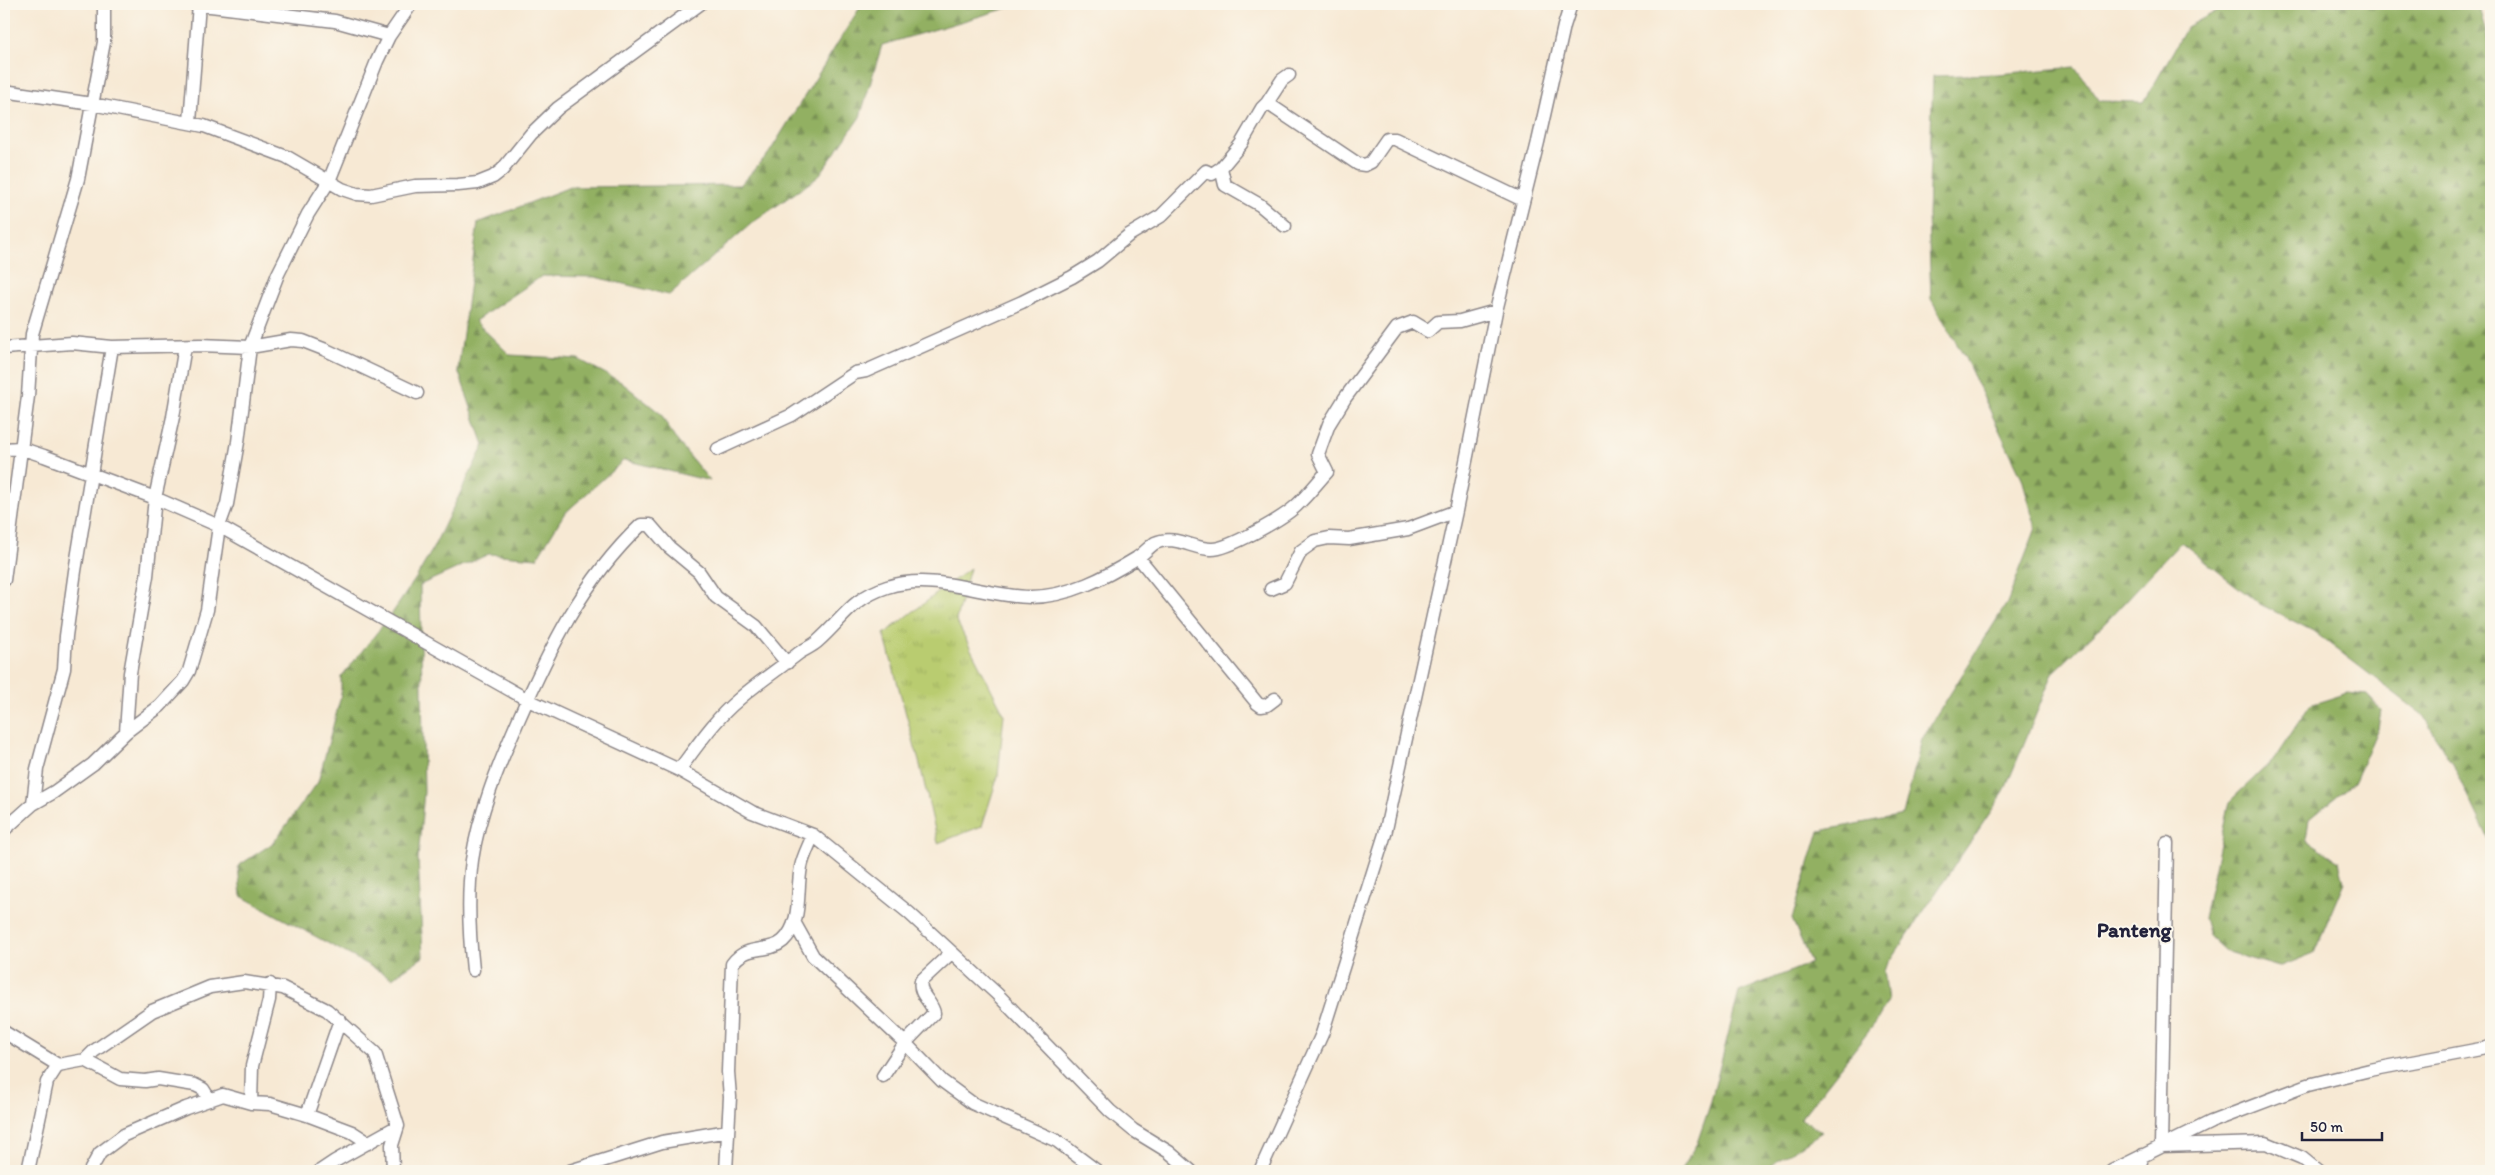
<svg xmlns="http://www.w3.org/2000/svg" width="2495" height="1175" viewBox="0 0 2495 1175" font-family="Itim,sans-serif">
<defs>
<pattern id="grass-tufts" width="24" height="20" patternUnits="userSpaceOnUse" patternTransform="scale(1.25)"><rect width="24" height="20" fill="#b9cc70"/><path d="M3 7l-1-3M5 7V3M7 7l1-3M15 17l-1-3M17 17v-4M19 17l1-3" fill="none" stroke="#9faf62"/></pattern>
<pattern id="forest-firs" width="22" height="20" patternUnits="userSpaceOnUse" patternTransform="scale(1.25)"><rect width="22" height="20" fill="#92b062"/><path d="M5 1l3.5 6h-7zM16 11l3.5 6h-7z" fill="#778f52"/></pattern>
</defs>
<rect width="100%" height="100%" fill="#fbf7ec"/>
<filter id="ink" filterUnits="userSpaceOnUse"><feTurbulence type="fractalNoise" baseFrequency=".02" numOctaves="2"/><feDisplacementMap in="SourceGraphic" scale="10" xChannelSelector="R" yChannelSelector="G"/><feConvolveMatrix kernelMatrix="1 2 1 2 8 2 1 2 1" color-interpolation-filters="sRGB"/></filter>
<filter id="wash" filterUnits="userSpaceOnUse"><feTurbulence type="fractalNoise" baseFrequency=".0096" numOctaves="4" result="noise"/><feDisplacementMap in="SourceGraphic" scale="20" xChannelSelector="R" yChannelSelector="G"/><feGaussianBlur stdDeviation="1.12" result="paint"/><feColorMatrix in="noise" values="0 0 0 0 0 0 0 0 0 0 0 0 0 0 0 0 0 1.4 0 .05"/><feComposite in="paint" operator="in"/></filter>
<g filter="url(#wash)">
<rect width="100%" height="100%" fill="#f7e9d4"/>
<path fill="url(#grass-tufts)" stroke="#6e7756" d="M970 568 956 620 1004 714 998 776 982 826 938 843 920 765 884 634Z"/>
<path fill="url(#forest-firs)" stroke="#5a694e" d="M862 4H1021L882 45 860 117 818 177 752 223 669 295 595 277 542 276 475 321 510 355 578 359 621 382 661 414 674 437 710 481 624 460 564 514 537 558 489 554 420 585 424 792 418 858 423 957 392 978 241 896 238 866 273 843 318 782 341 696V677L391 615 416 578 431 552 484 445 458 370 478 223 570 187 740 185 769 153Z
M2230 4H2478L2491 51V844L2460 778 2423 715 2313 631 2258 603 2181 542 2105 623 2053 673 2004 792 1884 970 1888 1001 1876 1022 1800 1119 1822 1132 1762 1171H1680L1697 1143 1710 1105 1739 992 1811 963 1792 919 1819 831 1903 815 1922 739 2007 603 2036 528 2022 478 1965 358 1931 299 1928 215 1933 76 1999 74 2075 67 2100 101 2144 102 2187 27Z
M2348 693 2367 695 2381 710 2378 728 2355 781 2309 819 2306 840 2339 861 2344 882 2314 953 2279 967 2225 951 2209 936 2204 918 2229 802 2275 758 2310 705Z"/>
</g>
<g filter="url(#ink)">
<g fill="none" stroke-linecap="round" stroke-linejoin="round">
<defs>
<path id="minor" d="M194 4 335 21 389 36
M4 91 92 104 204 126 287 157 342 189 357 194 371 195 415 186 458 185 478 183 493 177 502 170 531 134 558 108 700 4
M1267 103 1282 80 1289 75
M190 122 199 4
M1221 168 1241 144 1262 108 1267 103 1358 164 1365 165 1371 162 1387 139H1395L1523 200
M4 348 72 343 112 347 200 345 250 347 291 340 303 341 326 350 417 393
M4 449 20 448 44 456 155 498 219 526 528 700 679 770 752 812 813 835 909 913 997 994 1110 1111 1133 1130 1169 1152 1191 1171
M718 449 792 415 855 373 866 371 1022 302 1072 277 1098 261 1129 235 1161 216 1206 171 1212 174 1221 168 1225 185 1260 205 1285 226
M1138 557 1257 703 1261 706 1267 705 1275 699
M4 580 28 396 32 334 78 179 104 42V4
M1271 589 1285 583 1301 551 1315 541 1329 538 1349 539 1408 529 1456 511
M126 732 130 673 147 576 155 498 173 417 185 346
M679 770C697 746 715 719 738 700 757 683 779 669 799 653 805 649 813 646 818 641 844 618 851 599 887 587 935 572 982 596 1030 597 1069 597 1106 577 1137 558 1143 554 1149 547 1155 543 1174 534 1193 549 1211 549 1228 550 1283 518 1296 506 1307 496 1317 483 1327 472L1318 454 1329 424 1345 398 1397 328 1413 322 1428 331 1438 322 1460 321 1496 311
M33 804 37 769 64 669 66 636 75 571 112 347
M4 830 33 804 54 792 93 764 126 732 160 706 183 681 189 671 207 610 219 526 227 504 238 442 250 347 278 274 308 214 329 181 377 61 389 36 411 4
M2167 843 2161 1146 2266 1143 2302 1158 2318 1171
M794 922 813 956 905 1043 942 1081 972 1103 1057 1141 1097 1171
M473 970C469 933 467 898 472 860 479 813 498 767 517 723 549 650 582 581 641 525H650L669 547 699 572 716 597 756 626 787 663
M4 1032 58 1065
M85 1060 120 1079 145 1081 158 1079 195 1085 203 1089 210 1100
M883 1076 905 1043 934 1013C932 1001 918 995 921 981L951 953
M251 1103 252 1066 269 1000 270 984
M307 1115 340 1020
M28 1171 47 1082 58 1065 85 1060 94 1051 152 1011 210 987 244 982 283 988 327 1010 375 1053 398 1126 392 1145 393 1171
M90 1171 100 1153 124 1135 186 1108 223 1095 251 1103 270 1104 307 1115 352 1132 369 1143
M320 1171 335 1161 398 1126
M570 1171 662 1142 728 1131
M726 1171 730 1097 728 1072 732 964C747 943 768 954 783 941 803 922 796 891 801 867 803 856 809 846 813 835
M1260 1171 1322 1034 1385 834 1456 511 1496 311 1538 142 1564 26 1571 4
M2112 1171 2211 1122 2308 1085 2370 1070 2491 1047
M2138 1171 2143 1155"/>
</defs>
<use href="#minor" stroke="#8c8688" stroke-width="15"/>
<use href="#minor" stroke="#fff" stroke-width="12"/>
</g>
</g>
<g text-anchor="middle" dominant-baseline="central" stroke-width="4" stroke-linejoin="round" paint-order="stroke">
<g font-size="21" font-weight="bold" fill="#22223b" stroke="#fbf7ec">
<text x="2134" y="929">Panteng</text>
</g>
</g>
<rect width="2495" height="1175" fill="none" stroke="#fbf7ec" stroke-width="20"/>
<path d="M2302 1132v8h80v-8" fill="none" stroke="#22223b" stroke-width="2.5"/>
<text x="2310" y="1132" font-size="15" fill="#22223b" stroke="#fbf7ec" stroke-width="4" paint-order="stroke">50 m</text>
</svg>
